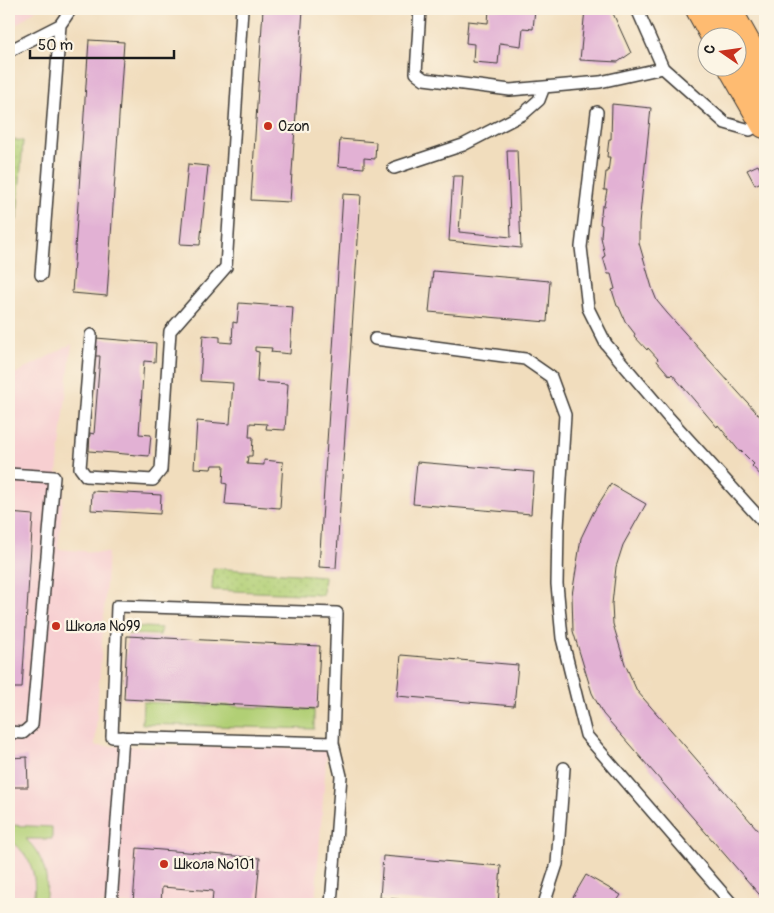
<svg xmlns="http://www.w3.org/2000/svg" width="774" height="913" viewBox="0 0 774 913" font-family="Pangolin,sans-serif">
<defs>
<pattern id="park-dots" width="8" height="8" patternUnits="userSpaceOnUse" patternTransform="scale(1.25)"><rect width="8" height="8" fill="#b1cf75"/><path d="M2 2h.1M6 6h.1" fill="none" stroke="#98b165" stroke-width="1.8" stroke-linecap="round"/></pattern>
</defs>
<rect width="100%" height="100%" fill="#fcf5e5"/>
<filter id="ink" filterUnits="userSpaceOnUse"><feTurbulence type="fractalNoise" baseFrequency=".02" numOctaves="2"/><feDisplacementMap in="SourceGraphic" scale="10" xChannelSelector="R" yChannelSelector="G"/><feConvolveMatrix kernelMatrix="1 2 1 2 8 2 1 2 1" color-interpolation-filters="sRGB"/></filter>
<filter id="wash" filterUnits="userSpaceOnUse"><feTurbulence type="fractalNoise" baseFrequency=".0096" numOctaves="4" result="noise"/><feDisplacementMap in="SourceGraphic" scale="20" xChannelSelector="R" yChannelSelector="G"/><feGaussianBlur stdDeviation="1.12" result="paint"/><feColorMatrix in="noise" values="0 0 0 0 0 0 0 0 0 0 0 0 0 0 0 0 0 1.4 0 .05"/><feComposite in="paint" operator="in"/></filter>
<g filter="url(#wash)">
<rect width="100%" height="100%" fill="#f1ddbd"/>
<path fill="#f7cfd1" d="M9 9H37L9 30Z
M72 344 57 473 65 475 58 549 108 553 95 746 327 748 315 904H9V377Z"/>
<path fill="#b1cf75" stroke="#667648" d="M128 626 161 628 160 635 128 634Z
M143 702 314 710V729L142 724Z
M9 825 52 827V839H26C44 856 51 881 44 904H32C39 881 32 853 9 841Z"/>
<path fill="url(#park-dots)" stroke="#667648" d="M9 139 23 141 17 220 9 219Z
M213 568 324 576 323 595 212 590Z"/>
<g id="blocks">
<path fill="#e2b1d4" d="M263 9H303L290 202 251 200Z
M489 9H535L533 29 523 28 521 46 500 43 498 64 473 62 474 44 466 43 468 21 488 23Z
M585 9H611L631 53 618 62 580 60Z
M89 40 124 42 107 296 72 293Z
M612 104 651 108 639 224V243L653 291 657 301 667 313 765 422V478L764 479 752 466 754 464 741 451 740 452 718 425 717 427 672 374 670 376 657 361 658 359 648 348 647 350 634 336 635 334 625 321 619 307 617 306 612 290 615 289 611 274H608L603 257 605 256 601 237 602 225 600 224 602 206H604L607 190H604L606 172H608L610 157H607L609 139H611Z
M340 139 376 142 375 159 364 158V168L338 166Z
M507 150H517L521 248 449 241 453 176H463L459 232 511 237Z
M188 164 208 166 200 245 180 244Z
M758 165 765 180 755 185 747 170Z
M343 194 361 195 336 568 319 567Z
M433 271 550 281 547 322 429 312Z
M239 303 293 307 290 354 271 352 272 348 255 347V351L259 352 257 382 288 384 285 430 266 429 267 424 250 423 249 437H253L252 456H248L247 464 264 465V460L283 462 280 508 225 504 227 484 223 483 224 465H212L211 469 194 468 197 421 230 424 233 383 200 381 203 335 220 337V342L232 343 233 322 237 323Z
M96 338 156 343 155 362 144 361 139 434 151 435 149 456 89 451 90 433 94 434 100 356H95Z
M417 462 534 472 531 514 413 504Z
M611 484 646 504 623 545 616 567 612 604 613 624 625 664 637 691 765 838V901L603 714 592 693 573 631 572 595 581 538 593 513Z
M92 491 161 495 160 514 91 510Z
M9 513 33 515 22 688H9Z
M127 636 320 646 317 709 124 699Z
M401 655 518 665 514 706 397 696Z
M27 757 28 787H11L10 758Z
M137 848 260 858 256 904H212L213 891 162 887 161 904H133Z
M383 856 501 866 498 904H459L380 898Z
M586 875 621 895 615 904H569Z"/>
</g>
</g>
<g filter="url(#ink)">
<use href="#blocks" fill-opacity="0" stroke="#3c3934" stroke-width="1"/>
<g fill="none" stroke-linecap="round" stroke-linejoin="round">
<defs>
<path id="lane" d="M420 9 416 73 424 79 510 90 600 82 663 68 725 123 750 130 764 122
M637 9 663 68
M9 51 60 25 71 9
M597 112 581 247 588 308 606 344 669 418 765 524
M394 168 463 145 523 114 539 100 544 87
M41 275 60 25
M91 335 80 468 86 476 153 480 161 470 170 331 226 267 242 9
M375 339 525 359 551 377 565 415 558 527 557 584 562 638 586 735 732 904
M9 474 54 477 32 725 23 733 9 732
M111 904 123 737
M331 904 341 776 333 743 112 737 117 606 337 613 333 743
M544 904 557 864 564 768"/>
<path id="primary" d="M700 9 716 38
M727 9 765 77
M733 68 765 124"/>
</defs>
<use href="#lane" stroke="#3c3934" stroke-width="14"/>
<use href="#primary" stroke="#3c3934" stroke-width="30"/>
<use href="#lane" stroke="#fff" stroke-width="11"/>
<use href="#primary" stroke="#febb71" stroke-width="28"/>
</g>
</g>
<g fill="#c8321e" stroke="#fcf5e5" stroke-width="2">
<circle cx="268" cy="126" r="5"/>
<circle cx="56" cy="626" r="5"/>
<circle cx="164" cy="864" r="5"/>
</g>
<g text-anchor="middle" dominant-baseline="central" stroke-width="4.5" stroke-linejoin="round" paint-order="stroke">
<g font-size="14" fill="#1c1c1c" stroke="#fcf5e5" text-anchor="start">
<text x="278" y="126">Ozon</text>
<text x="66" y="626">Школа №99</text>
<text x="174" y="864">Школа №101</text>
</g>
</g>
<rect width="774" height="913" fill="none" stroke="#fcf5e5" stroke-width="30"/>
<g transform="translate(722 52) rotate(283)"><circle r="24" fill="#fcf5e5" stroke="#a29e95"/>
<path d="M0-4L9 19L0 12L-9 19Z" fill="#c8321e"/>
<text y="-8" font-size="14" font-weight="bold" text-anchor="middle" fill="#1c1c1c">С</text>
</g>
<path d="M30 50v8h144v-8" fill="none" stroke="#1c1c1c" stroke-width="2.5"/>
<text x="38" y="50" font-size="15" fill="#1c1c1c" stroke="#fcf5e5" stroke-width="4" paint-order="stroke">50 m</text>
</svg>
